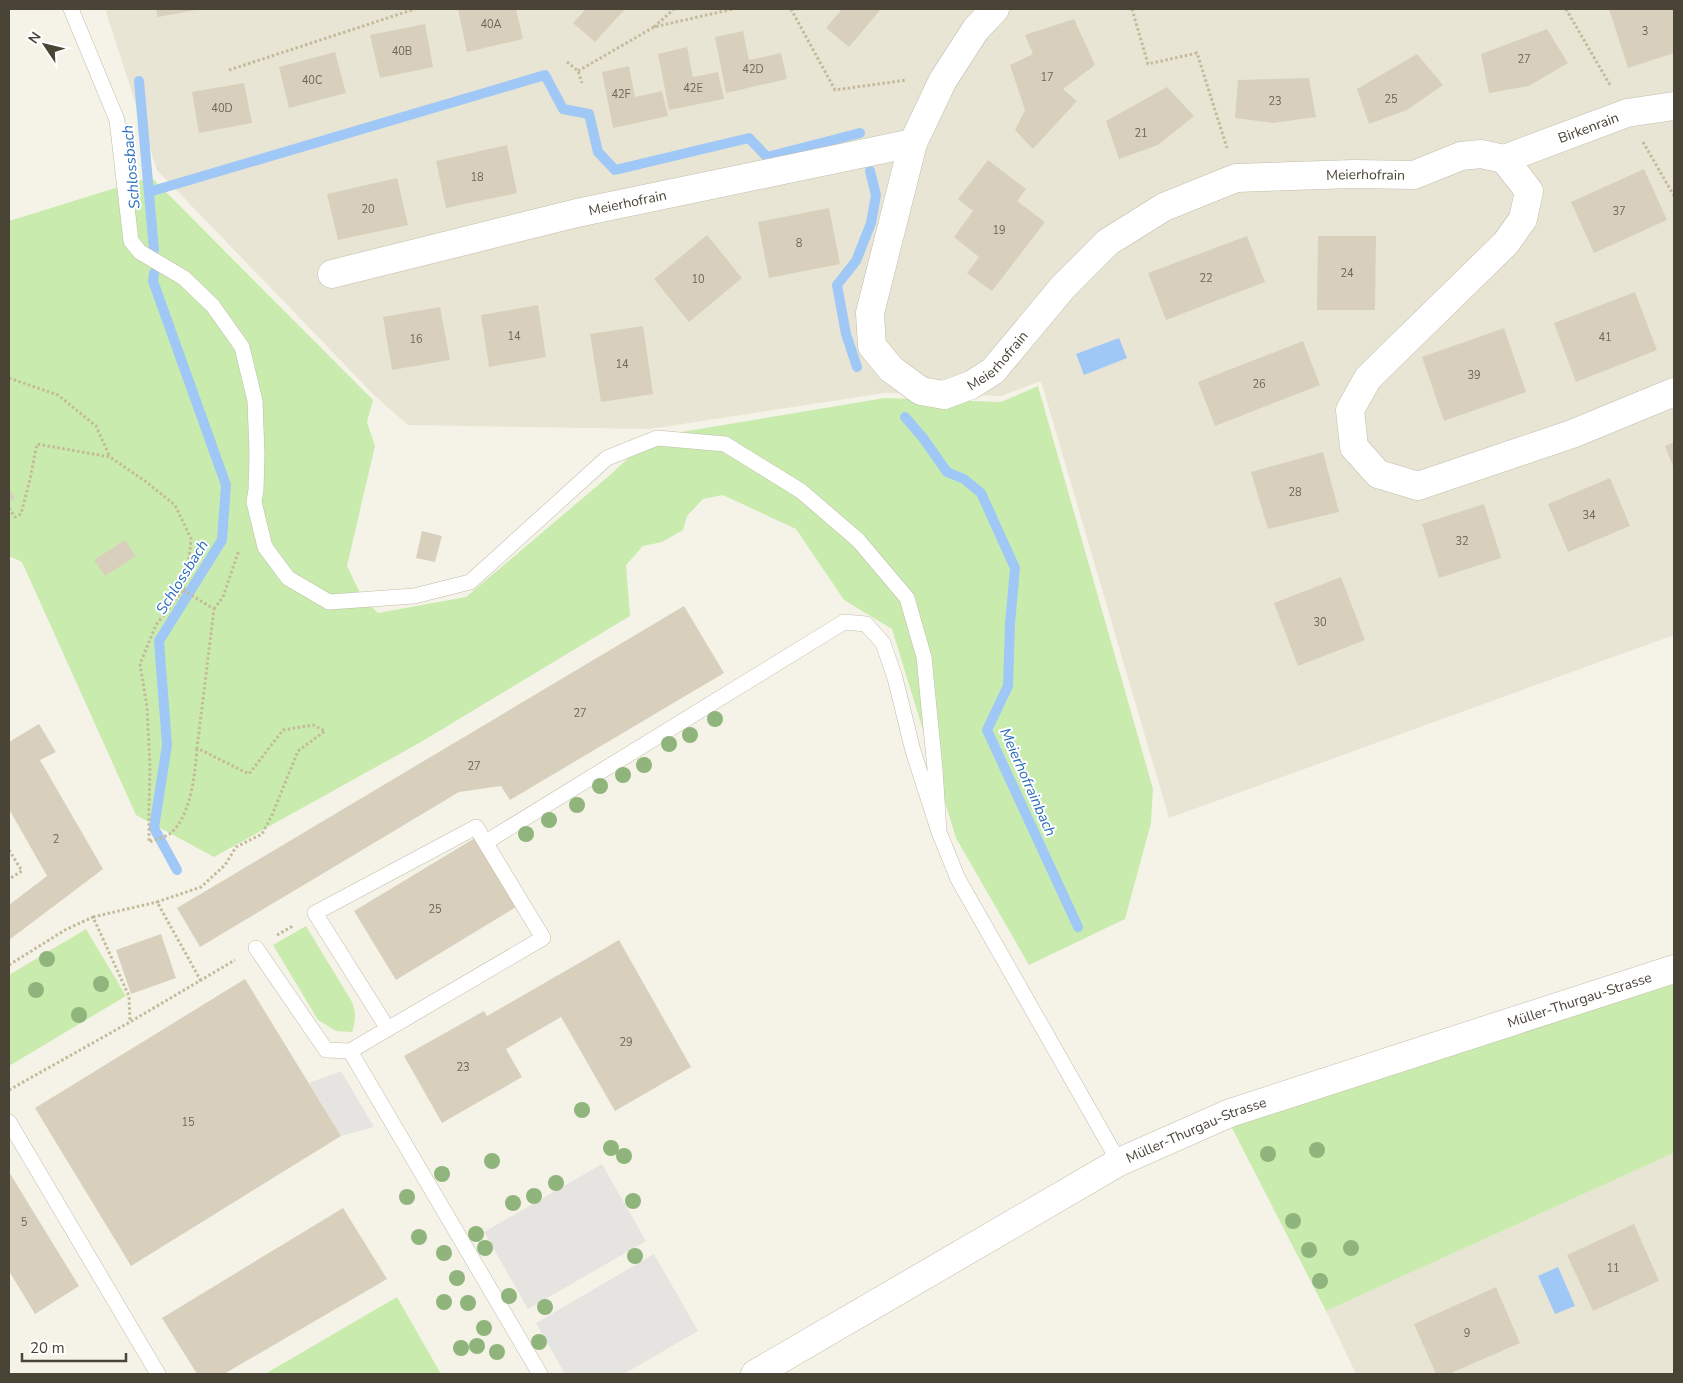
<svg xmlns="http://www.w3.org/2000/svg" width="1683" height="1383" viewBox="0 0 1683 1383" font-family="'Nunito Sans',sans-serif">
<rect width="100%" height="100%" fill="#f5f3e8"/>
<path fill="#e9e5d5" d="M105 9H1674V635L1169 818 1041 381 1001 396 885 393 650 429 408 425 375 396 157 170Z
M1674 1153V1374H1356L1326 1311Z"/>
<path fill="#c9ecae" d="M151 177 373 400 367 422 375 446 347 566 362 597 378 613 466 597 610 475 651 437 885 398 1001 402 1038 386 1153 789 1151 823 1125 919 1029 965 956 838 892 629 844 600 796 529 723 495 703 499 687 516 683 530 662 542 643 546 626 565 630 616 421 742 214 857 136 815 22 562 9 556V221Z
M306 926 352 1002C356 1013 356 1021 352 1032L336 1031 318 1020 273 945Z
M86 929 126 996 9 1066V975Z
M1674 984V1153L1326 1311 1231 1126Z
M397 1297 441 1374H265Z"/>
<path fill="#e6e4e0" d="M341 1071 374 1127 341 1136 309 1083Z
M602 1164 646 1241 528 1309 484 1232Z
M654 1254 698 1331 624 1374H565L536 1323Z"/>
<path fill="#a0c8f6" d="M1119 338 1127 358 1084 375 1076 354Z
M1558 1267 1575 1306 1555 1314 1538 1276Z"/>
<g fill="none" stroke-linecap="round" stroke-linejoin="round">
<path stroke="#a0c8f6" stroke-width="10" d="M139 81 154 250
M149 192 545 75 563 109 589 114 598 152 615 170 749 138 767 157 860 133
M154 273 153 281 226 485 222 540 159 641 167 745 154 828 177 870
M857 367 846 334 837 285 856 261 871 223 876 195 870 171
M905 417 923 438 947 472 964 479 981 493 1015 568 1010 624 1008 686 987 730 1078 927"/>
</g>
<path fill="#d8d0bc" d="M156 9H196V10L158 17Z
M458 9H516L523 39 467 52Z
M586 9H625L595 42 573 23Z
M842 9H881L849 47 826 28Z
M1609 9H1674V53L1628 68Z
M1074 19 1095 65 1063 89 1077 101 1033 149 1015 130 1025 110 1010 65 1033 54 1025 35Z
M425 24 433 67 380 78 370 35Z
M1547 29 1568 63 1529 86 1489 93 1481 54Z
M743 31 749 60 781 53 787 79 726 93 715 37Z
M687 47 693 77 718 72 724 99 669 110 658 54Z
M335 52 346 93 289 108 279 67Z
M1417 54 1443 85 1407 110 1369 124 1357 89Z
M629 66 635 97 662 91 668 116 613 128 602 72Z
M1309 78 1316 117 1273 123 1235 118 1238 80Z
M244 83 252 123 199 133 192 92Z
M1167 87 1194 116 1158 145 1119 159 1106 121Z
M507 145 517 193 446 208 436 161Z
M988 160 1026 189 1017 201 1045 222 992 291 967 273 979 257 954 237 973 211 958 199Z
M1644 169 1667 220 1594 253 1571 202Z
M397 178 408 225 338 240 327 194Z
M829 208 840 264 769 278 758 222Z
M707 235 742 278 689 322 654 279Z
M1247 236 1265 282 1166 320 1148 273Z
M1318 236H1376L1375 310H1317Z
M1635 292 1657 350 1576 382 1554 323Z
M538 305 546 357 489 367 481 315Z
M440 307 450 360 392 370 383 317Z
M643 326 653 394 601 402 590 334Z
M1504 328 1526 392 1444 421 1422 357Z
M1303 341 1320 385 1215 426 1198 382Z
M1674 442V469L1665 446Z
M1323 452 1339 512 1268 529 1251 472Z
M1610 478 1630 526 1568 552 1548 504Z
M9 488 15 498 9 502Z
M1484 504 1501 558 1439 578 1422 524Z
M422 531 442 536 435 562 416 558Z
M125 540 136 556 105 576 94 560Z
M1341 577 1365 640 1298 666 1274 603Z
M684 606 724 673 510 800 501 786 459 792 200 947 177 908Z
M39 724 56 752 40 760 103 869 9 940V905L47 876 9 809V742Z
M475 838 516 907 396 980 354 911Z
M161 934 176 978 131 994 116 950Z
M619 940 691 1067 615 1111 561 1017 506 1049 522 1077 442 1123 404 1056 484 1011 487 1016Z
M245 979 341 1136 131 1266 35 1108Z
M9 1172 79 1286 35 1314 9 1271Z
M343 1208 387 1279 224 1374H197L162 1318Z
M1634 1224 1659 1281 1593 1311 1567 1255Z
M1496 1287 1520 1343 1449 1374H1436L1414 1324Z"/>
<g fill="none" stroke-linecap="round" stroke-linejoin="round">
<defs>
<path id="service" d="M71 9 117 120 131 241 140 252 184 278 213 306 242 347 255 401 257 454 256 490 254 502 265 547 288 578 329 602 414 596 470 582 607 458 657 438 725 444 801 491 858 540 907 598 924 657 935 769 939 832
M486 842 844 622 866 624 883 643 895 678 913 751 939 832 958 879 1119 1162
M256 948 326 1050 350 1051
M388 1029 315 913 476 827 543 938 350 1051 540 1374
M9 1122 158 1374"/>
<g id="minor">
<path id="s1" d="M995 9 976 29 943 80 913 143 870 313 872 346 891 369 921 391 944 395 971 385 993 371 1063 287 1108 242 1164 207 1236 178 1354 174 1414 175 1461 156 1481 154 1504 159 1529 191 1523 219 1506 243 1368 378 1350 410 1354 447 1378 474 1418 486 1572 434 1674 392"/>
<path id="s2" d="M1504 159 1627 113 1674 106"/>
<path id="s3" d="M332 274 577 213 913 143"/>
<path id="s4" d="M755 1374 1119 1162 1230 1113 1674 969"/>
</g>
</defs>
<use href="#service" stroke="#c1bcaa" stroke-width="16"/>
<use href="#minor" stroke="#c1bcaa" stroke-width="29"/>
<path stroke="#c4ba9a" stroke-width="3" stroke-dasharray="2.5 2.5" stroke-linecap="butt" d="M791 9 835 90 907 80
M1132 9 1148 64 1197 53 1227 148
M1566 9 1610 85
M654 27 674 9
M567 62 578 71 582 83
M229 70 415 9
M578 71 654 27 733 9
M1643 142 1674 196
M9 378 58 395 96 426 110 457
M9 508 15 517 21 514 30 479 37 444 110 457 145 481 175 505 191 539 187 578 183 590 156 625 140 664 147 707 150 766 149 809V842C156 839 166 837 171 833 191 815 195 774 197 748
M183 590 214 609 197 748 249 774 283 730 313 725 325 731 298 751 272 815 262 834 236 847 225 865 201 887 157 902 201 981
M214 609 223 597 239 550
M9 850 22 871 9 879
M93 917 157 902
M277 935 293 926
M9 965 65 930 93 917 129 996 130 1022
M9 1090 130 1022 235 960"/>
<use href="#service" stroke="#fff" stroke-width="15"/>
<use href="#minor" stroke="#fff" stroke-width="28"/>
</g>
<g fill="#8fb47c">
<circle cx="715" cy="719" r="8"/>
<circle cx="690" cy="735" r="8"/>
<circle cx="669" cy="744" r="8"/>
<circle cx="644" cy="765" r="8"/>
<circle cx="623" cy="775" r="8"/>
<circle cx="600" cy="786" r="8"/>
<circle cx="577" cy="805" r="8"/>
<circle cx="549" cy="820" r="8"/>
<circle cx="526" cy="834" r="8"/>
<circle cx="47" cy="959" r="8"/>
<circle cx="101" cy="984" r="8"/>
<circle cx="36" cy="990" r="8"/>
<circle cx="79" cy="1015" r="8"/>
<circle cx="582" cy="1110" r="8"/>
<circle cx="611" cy="1148" r="8"/>
<circle cx="1317" cy="1150" r="8"/>
<circle cx="1268" cy="1154" r="8"/>
<circle cx="624" cy="1156" r="8"/>
<circle cx="492" cy="1161" r="8"/>
<circle cx="442" cy="1174" r="8"/>
<circle cx="556" cy="1183" r="8"/>
<circle cx="534" cy="1196" r="8"/>
<circle cx="407" cy="1197" r="8"/>
<circle cx="633" cy="1201" r="8"/>
<circle cx="513" cy="1203" r="8"/>
<circle cx="1293" cy="1221" r="8"/>
<circle cx="476" cy="1234" r="8"/>
<circle cx="419" cy="1237" r="8"/>
<circle cx="485" cy="1248" r="8"/>
<circle cx="1351" cy="1248" r="8"/>
<circle cx="1309" cy="1250" r="8"/>
<circle cx="444" cy="1253" r="8"/>
<circle cx="635" cy="1256" r="8"/>
<circle cx="457" cy="1278" r="8"/>
<circle cx="1320" cy="1281" r="8"/>
<circle cx="509" cy="1296" r="8"/>
<circle cx="444" cy="1302" r="8"/>
<circle cx="468" cy="1303" r="8"/>
<circle cx="545" cy="1307" r="8"/>
<circle cx="484" cy="1328" r="8"/>
<circle cx="539" cy="1342" r="8"/>
<circle cx="477" cy="1346" r="8"/>
<circle cx="461" cy="1348" r="8"/>
<circle cx="497" cy="1352" r="8"/>
</g>
<g text-anchor="middle" dominant-baseline="central" stroke-width="4" stroke-linejoin="round" paint-order="stroke">
<g font-size="11" fill="#6d6758">
<text x="491" y="24">40A</text>
<text x="1645" y="31">3</text>
<text x="402" y="51">40B</text>
<text x="1524" y="59">27</text>
<text x="753" y="69">42D</text>
<text x="1047" y="77">17</text>
<text x="312" y="80">40C</text>
<text x="693" y="88">42E</text>
<text x="621" y="94">42F</text>
<text x="1391" y="99">25</text>
<text x="1275" y="101">23</text>
<text x="222" y="108">40D</text>
<text x="1141" y="133">21</text>
<text x="477" y="177">18</text>
<text x="368" y="209">20</text>
<text x="1619" y="211">37</text>
<text x="999" y="230">19</text>
<text x="799" y="243">8</text>
<text x="1347" y="273">24</text>
<text x="1206" y="278">22</text>
<text x="698" y="279">10</text>
<text x="514" y="336">14</text>
<text x="1605" y="337">41</text>
<text x="416" y="339">16</text>
<text x="622" y="364">14</text>
<text x="1474" y="375">39</text>
<text x="1259" y="384">26</text>
<text x="1295" y="492">28</text>
<text x="1589" y="515">34</text>
<text x="1462" y="541">32</text>
<text x="1320" y="622">30</text>
<text x="580" y="713">27</text>
<text x="474" y="766">27</text>
<text x="56" y="839">2</text>
<text x="435" y="909">25</text>
<text x="626" y="1042">29</text>
<text x="463" y="1067">23</text>
<text x="188" y="1122">15</text>
<text x="24" y="1222">5</text>
<text x="1613" y="1268">11</text>
<text x="1467" y="1333">9</text>
</g>
<g font-size="14" fill="#494436" stroke="#fff">
<text stroke="none"><textPath href="#s2" startOffset="90">Birkenrain</textPath></text>
<text stroke="none"><textPath href="#s1" startOffset="958">Meierhofrain</textPath></text>
<text stroke="none"><textPath href="#s3" startOffset="304">Meierhofrain</textPath></text>
<text stroke="none"><textPath href="#s1" startOffset="522">Meierhofrain</textPath></text>
<text stroke="none"><textPath href="#s4" startOffset="910">Müller-Thurgau-Strasse</textPath></text>
<text stroke="none"><textPath href="#s4" startOffset="505">Müller-Thurgau-Strasse</textPath></text>
</g>
<g font-size="15" font-style="italic" fill="#276cbd" stroke="#fff">
<text transform="translate(131 167) rotate(-95)">Schlossbach</text>
<text transform="translate(182 577) rotate(-58)">Schlossbach</text>
<text transform="translate(1028 782) rotate(66)">Meierhofrainbach</text>
</g>
</g>
<rect width="1683" height="1383" fill="none" stroke="#494436" stroke-width="20"/>
<g transform="translate(45 45) rotate(305)" stroke="#ffffff" stroke-width="4" paint-order="stroke">
<path d="M0-4L9 19L0 12L-9 19Z" fill="#494436"/>
<text y="-8" font-size="14" font-weight="bold" text-anchor="middle" fill="#494436">N</text>
</g>
<path d="M22 1353v8h104v-8" fill="none" stroke="#494436" stroke-width="2.5"/>
<text x="30" y="1353" font-size="15" fill="#494436" stroke="#ffffff" stroke-width="4" paint-order="stroke">20 m</text>
</svg>
